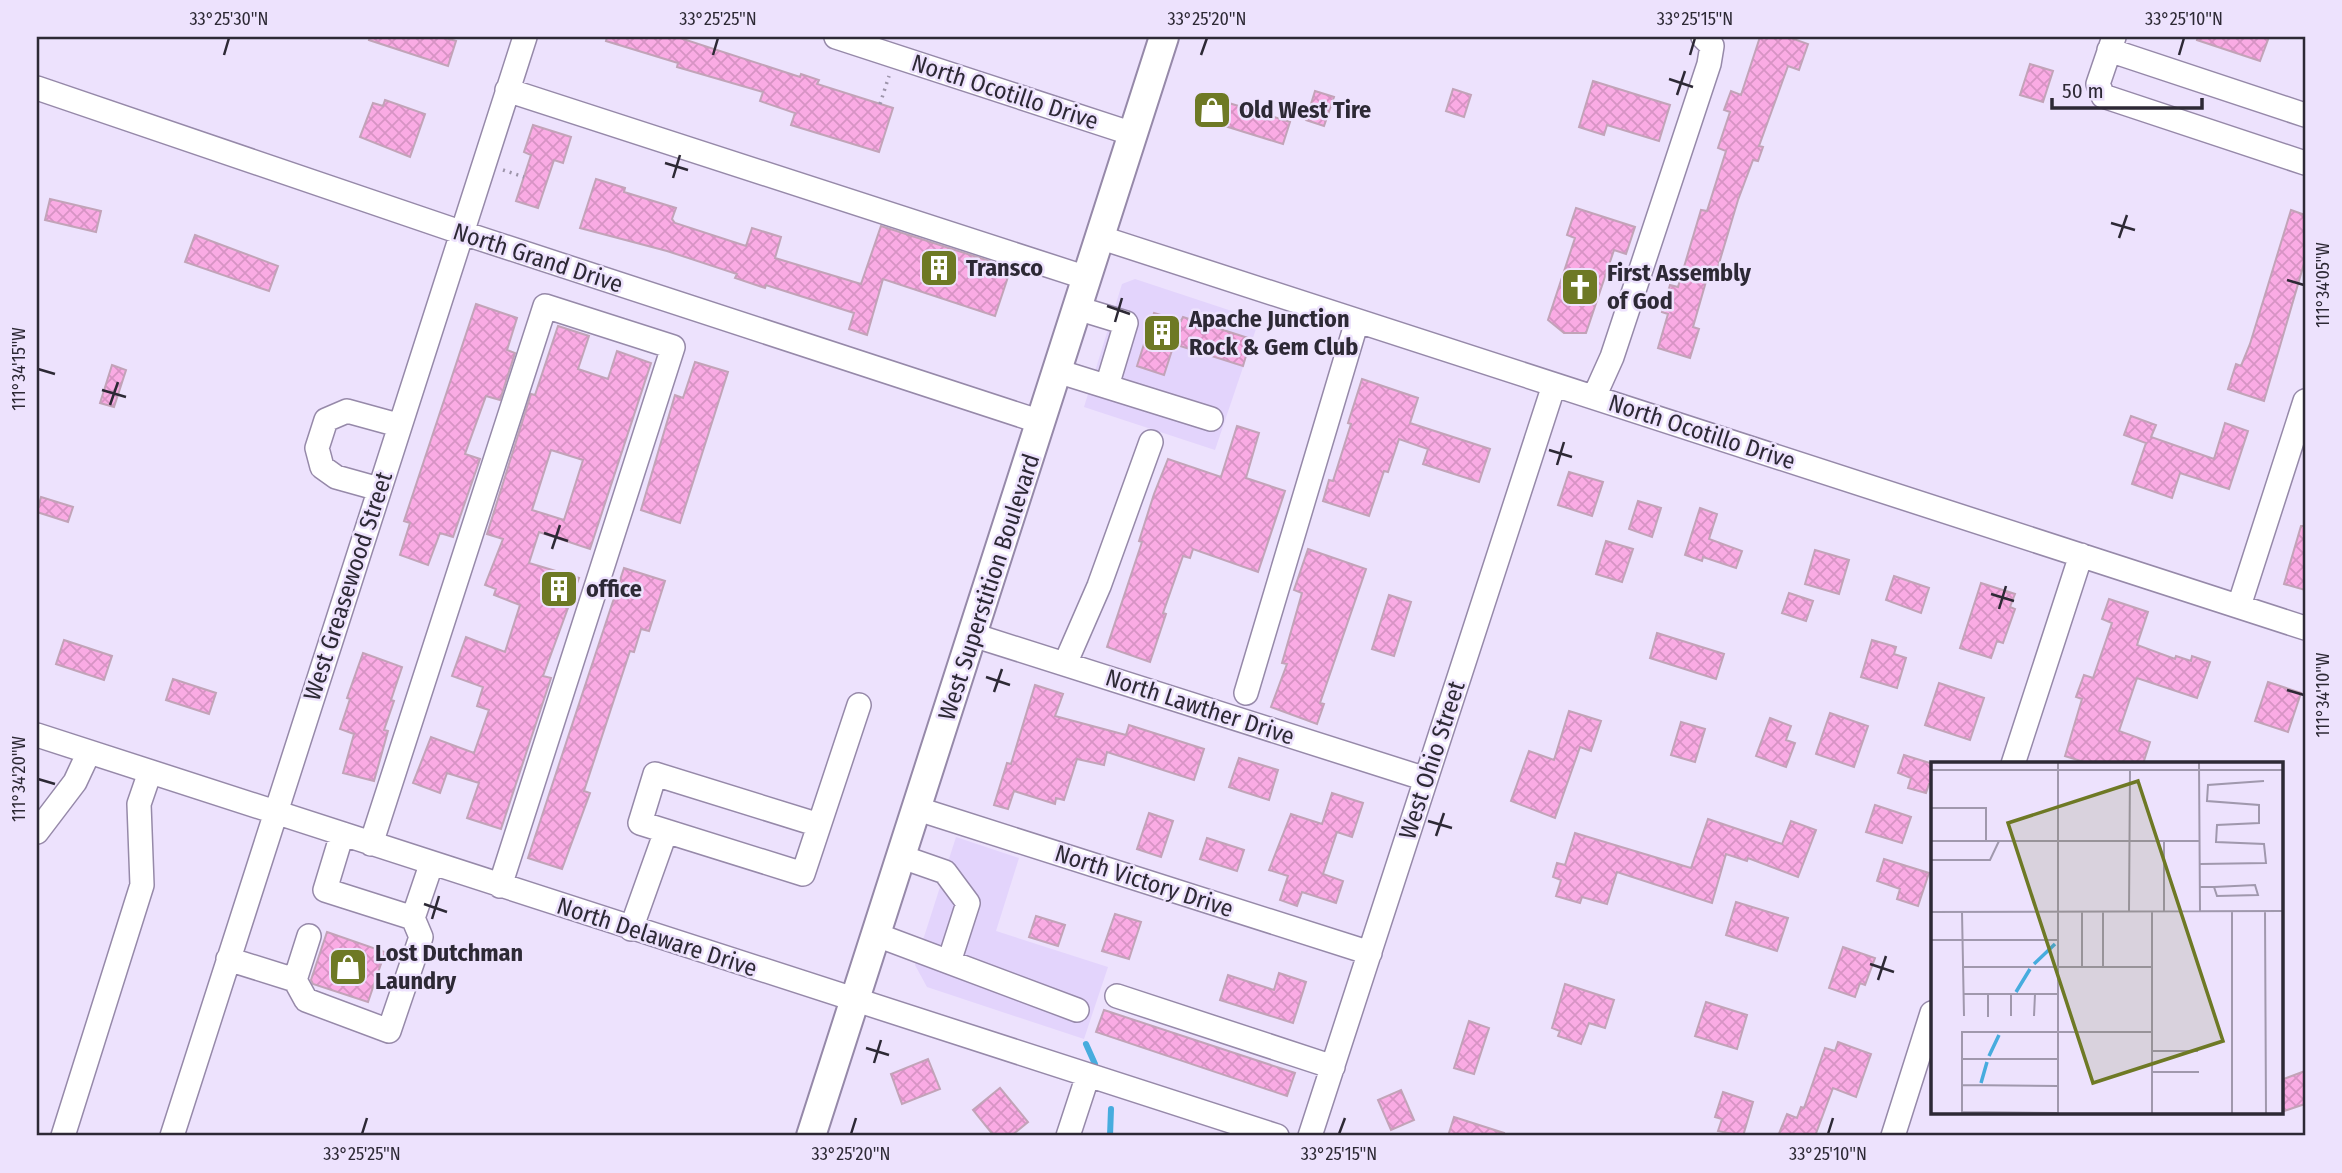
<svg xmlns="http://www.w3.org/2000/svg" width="2342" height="1173" viewBox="0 0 2342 1173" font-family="'Fira Sans Condensed',sans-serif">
<defs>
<pattern id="building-cross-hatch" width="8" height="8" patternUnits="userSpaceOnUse" patternTransform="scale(1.75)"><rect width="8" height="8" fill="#faabe4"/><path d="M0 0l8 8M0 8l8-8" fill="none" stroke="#d793c4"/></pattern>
</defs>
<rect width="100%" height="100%" fill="#ede2fd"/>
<path fill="#e3d4fc" d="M1135 279 1259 320 1215 450 1084 407 1122 284Z
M956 837 1019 858 996 931 1108 967 1084 1039 927 987 915 965Z"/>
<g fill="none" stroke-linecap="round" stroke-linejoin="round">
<path stroke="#47acde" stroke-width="6" d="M1086 1044 1095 1064
M1110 1136 1111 1109"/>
</g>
<path fill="url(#building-cross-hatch)" stroke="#c2a3b8" stroke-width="2" fill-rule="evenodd" d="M370 37H442L456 41 448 66 369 40Z
M607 37H677L800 77 801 74 819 80 817 84 893 108 879 152 791 125 795 113 760 101 763 92 677 67 678 63 606 41Z
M1760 37H1788L1808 44 1799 70 1788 66 1759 146 1763 147 1758 161 1753 160 1738 200 1714 280 1707 278 1693 327 1699 329 1690 358 1658 348 1668 314 1662 312 1670 285 1678 287 1701 210 1707 211 1726 151 1718 148 1730 112 1724 110 1731 91 1741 95Z
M2198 37H2269L2260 61 2197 40Z
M2030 64 2053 71 2043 102 2020 95Z
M1593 81 1670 105 1659 141 1607 125 1604 135 1579 127Z
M1453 89 1471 95 1464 117 1446 111Z
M1315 91 1334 97 1324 126 1306 120Z
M1203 95 1290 122 1283 144 1196 117Z
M385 100 425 114 410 157 360 137 373 103 383 106Z
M533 125 571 137 563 163 554 160 538 208 516 201 531 155 524 152Z
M596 179 625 188 624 192 676 208 672 219 675 223 746 246 752 228 781 237 775 258 861 284 881 226 1011 268 995 316 883 279 867 335 849 329 854 313 772 287 766 285 765 288 735 278 737 274 667 251 580 228Z
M50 199 101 211 96 232 45 220Z
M1576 208 1635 227 1626 254 1614 250 1586 333H1564L1548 320 1575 238 1567 235Z
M2291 210 2305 215V260L2264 401 2228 389 2236 364 2241 366 2250 344Z
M195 235 278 266 269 291 185 262Z
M476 304 517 318 507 350 515 353 500 400 486 396 465 454 480 459 453 537 440 533 428 565 400 555 410 523 404 521Z
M1154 313 1181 321 1183 317 1251 339 1243 366 1174 344 1164 375 1137 366Z
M558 326 589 336 578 369 608 379 617 351 651 363 590 549 539 532 529 563 579 578 543 676 551 678 501 829 467 818 479 783 447 773 440 793 413 783 431 737 474 753 489 710 477 706 483 687 452 676 466 637 505 652 520 605 494 595 496 589 485 585 503 539 487 534 531 394 535 395ZM551 450 583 460 564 520 532 510Z
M695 362 728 372 680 523 641 510 675 395 683 398Z
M112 365 126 370 114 407 100 403Z
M1362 379 1418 398 1410 423 1490 449 1479 482 1423 464 1428 449 1399 439 1388 472 1384 471 1369 516 1323 501 1329 480 1333 481 1351 424 1348 423Z
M2131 416 2156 425 2151 437 2214 459 2225 423 2248 431 2229 489 2180 473 2172 498 2132 484 2146 443 2124 435Z
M1237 426 1259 433 1246 478 1285 491 1258 572 1193 549 1190 558 1183 556 1163 613 1166 614 1150 662 1107 647 1142 542 1139 541 1154 494 1168 459 1221 477Z
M1569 472 1603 482 1592 516 1558 505Z
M41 497 73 507 68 522 37 512Z
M1638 501 1661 508 1652 537 1629 529Z
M1700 508 1717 514 1709 539 1742 551 1736 568 1703 557 1702 561 1685 555Z
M2301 526H2305V590L2284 584Z
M1606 541 1633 549 1622 582 1596 574Z
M1308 549 1366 569 1320 703 1324 704 1317 724 1271 707 1287 664 1282 663 1302 593 1294 590Z
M1815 550 1849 560 1839 594 1805 584Z
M624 568 665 581 649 631 641 629 634 652 630 651 584 791 590 793 562 869 528 858Z
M1894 576 1929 588 1921 613 1886 600Z
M1981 583 2015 594 2010 607 2015 609 2003 643 1997 641 1991 658 1960 648Z
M1789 593 1813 601 1806 621 1782 613Z
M1389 595 1411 602 1394 656 1372 649Z
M2109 599 2148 612 2137 645 2175 659 2176 656 2191 661 2192 656 2210 662 2197 698 2137 678 2119 731 2150 742 2143 764H2090L2065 756 2082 699 2076 697 2084 675 2093 678 2112 623 2102 619Z
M1657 633 1724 654 1716 679 1650 658Z
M64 640 112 656 104 680 56 664Z
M1872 640 1896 647 1894 654 1906 658 1897 688 1861 677Z
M363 653 402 667 391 700 394 701 384 730 388 731 374 781 343 773 354 734 340 729 350 699 347 698Z
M173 679 216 693 209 714 166 700Z
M2268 682 2301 693 2288 732 2255 721Z
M1939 683 1984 698 1970 740 1925 725Z
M1035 685 1063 694 1055 716 1126 735 1129 725 1204 749 1194 780 1107 752 1104 765 1077 759 1064 800 1056 798 1055 804 1014 791 1008 809 994 805 1007 763 1011 764Z
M1569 711 1601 721 1591 751 1580 747 1555 818 1511 801 1529 751 1554 760Z
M1830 713 1868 726 1854 767 1816 754Z
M1770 718 1791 726 1786 740 1795 743 1786 767 1756 756Z
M1681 722 1705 729 1695 762 1671 755Z
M1904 755 1933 764V785L1929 784 1926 793 1908 788 1911 778 1898 773Z
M1239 758 1278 770 1269 800 1229 787Z
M1332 793 1363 803 1352 837 1337 832 1323 874 1343 881 1336 903 1302 892 1297 906 1280 900 1288 876 1269 870 1291 814 1322 824Z
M1875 805 1911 817 1902 843 1866 832Z
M1149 813 1173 821 1161 857 1137 849Z
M1708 819 1782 844 1791 821 1816 830 1798 877 1748 858 1747 861 1726 854 1712 903 1617 872 1607 904 1582 897 1580 903 1556 896 1561 880 1553 877 1557 863 1565 865 1575 833 1691 868Z
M1207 838 1244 850 1237 871 1200 859Z
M1884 859 1929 873 1918 906 1897 899 1900 889 1877 881Z
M1736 902 1788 918 1777 951 1726 935Z
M1115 914 1141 922 1129 959 1102 951Z
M1036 916 1065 925 1058 946 1029 937Z
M327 932 385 952 368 1002 313 984 311 980Z
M1843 947 1875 958 1865 985 1860 983 1855 997 1829 988Z
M1279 973 1306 982 1293 1023 1220 1000 1228 975 1274 990Z
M1565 984 1614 1000 1605 1028 1589 1023 1581 1044 1558 1036 1560 1031 1552 1028Z
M1706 1002 1747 1015 1737 1049 1695 1036Z
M1104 1010 1295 1073 1287 1096 1096 1032Z
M1469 1021 1489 1028 1474 1074 1454 1068Z
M1838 1042 1871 1054 1856 1097 1833 1088 1815 1136H1778L1787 1114 1797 1118 1801 1107 1804 1108 1825 1048 1835 1051Z
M928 1059 940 1089 902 1104 891 1074Z
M2305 1071V1104L2281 1112V1080Z
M1000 1088 1028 1122 1011 1136H994L973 1110Z
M1401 1090 1414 1120 1391 1130 1378 1100Z
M1723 1092 1753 1102 1743 1136 1718 1131 1722 1119 1715 1117Z
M1454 1117 1504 1133 1503 1136H1448Z"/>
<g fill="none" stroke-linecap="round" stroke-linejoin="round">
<defs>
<path id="minor" d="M836 37 1133 134
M2114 37 2098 84 2103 96 2305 163
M2109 50 2305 115
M37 88 460 232 1041 422
M507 90 1087 278
M1099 237 2305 628
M1077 308 1126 323 1107 386
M1057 371 1211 419
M1594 397 1612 357 1709 64 1712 46 1703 37
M379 489 336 477 322 467 317 448 326 420 347 411 398 425
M2239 606 2305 401
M973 635 1426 779
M1065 664 1099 586 1151 442
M1246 693 1357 321
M37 735 1277 1136
M2013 764 2081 555
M918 809 1370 953
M819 825 655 774 640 823 803 874 859 705
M37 832 75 782 89 752
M342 834 325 890 413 918 431 865
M371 844 545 306 673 347 500 886
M902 857 945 872 968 903 949 962
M631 929 666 831
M877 935 1077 1010
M309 936 295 980 306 1000 389 1031 421 937 413 918
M228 959 295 980
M1117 996 1333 1067
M63 1136 142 885 139 804 150 772
M172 1136 525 37
M1068 1136 1088 1075
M1310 1136 1554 385
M1893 1136 1932 1013"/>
<path id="major" d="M811 1136 1164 37"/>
</defs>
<use href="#minor" stroke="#9689a9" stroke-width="26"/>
<use href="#major" stroke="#9689a9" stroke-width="32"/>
<path stroke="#9d95aa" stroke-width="3.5" stroke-dasharray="2 5" stroke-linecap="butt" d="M880 104 889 76
M503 170 524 177"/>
<use href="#minor" stroke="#fff" stroke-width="23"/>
<use href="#major" stroke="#fff" stroke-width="28"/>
</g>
<path fill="none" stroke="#2d2935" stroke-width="2.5" d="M224 55 229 38M713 55 718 38M1201 55 1207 38M1690 55 1695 38M2179 55 2184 38M1669 79 1693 87M1677 95 1685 71M665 163 688 170M673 178 680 155M2111 223 2135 230M2119 238 2127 215M2287 280 2304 285M1107 306 1130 314M1115 322 1122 298M38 369 55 374M102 390 126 397M110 405 118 382M1549 450 1572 457M1557 465 1564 442M544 533 568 541M552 549 560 525M1991 594 2014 601M1999 609 2006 586M986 677 1010 685M2287 690 2304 695M994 692 1002 669M38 779 55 784M1428 821 1452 828M1436 836 1444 813M424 904 447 912M432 919 439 896M1870 964 1894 972M1878 980 1886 956M866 1048 889 1055M874 1063 881 1040M362 1134 367 1118M851 1134 856 1118M1339 1134 1345 1118M1828 1134 1833 1118"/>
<defs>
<symbol id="shop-square" viewBox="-11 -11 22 22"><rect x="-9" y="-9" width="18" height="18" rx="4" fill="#6e7925" stroke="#ede2fd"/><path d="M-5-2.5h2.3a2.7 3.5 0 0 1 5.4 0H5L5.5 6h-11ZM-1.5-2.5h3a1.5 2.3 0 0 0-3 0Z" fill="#fff"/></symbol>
<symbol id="building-square" viewBox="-11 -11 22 22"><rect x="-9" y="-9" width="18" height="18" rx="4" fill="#6e7925" stroke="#ede2fd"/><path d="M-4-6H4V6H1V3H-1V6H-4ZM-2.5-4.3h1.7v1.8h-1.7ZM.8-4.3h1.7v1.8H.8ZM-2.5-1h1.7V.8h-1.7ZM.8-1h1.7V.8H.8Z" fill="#fff"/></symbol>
<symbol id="church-square" viewBox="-11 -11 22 22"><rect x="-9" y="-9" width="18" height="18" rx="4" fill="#6e7925" stroke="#ede2fd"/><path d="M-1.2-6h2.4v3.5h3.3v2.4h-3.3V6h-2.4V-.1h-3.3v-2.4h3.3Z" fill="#fff"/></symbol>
</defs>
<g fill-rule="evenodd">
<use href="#shop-square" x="1190" y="88" width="44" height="44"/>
<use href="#building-square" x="917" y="246" width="44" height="44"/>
<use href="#church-square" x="1558" y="265" width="44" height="44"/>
<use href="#building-square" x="1140" y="311" width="44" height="44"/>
<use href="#building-square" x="537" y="567" width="44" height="44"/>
<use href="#shop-square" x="326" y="945" width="44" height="44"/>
</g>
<g text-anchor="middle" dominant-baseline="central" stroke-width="5" stroke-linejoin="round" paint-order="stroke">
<g font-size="24" fill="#2d2935" stroke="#ede2fd">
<text transform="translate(1005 92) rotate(18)">North Ocotillo Drive</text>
<text transform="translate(538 258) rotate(18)">North Grand Drive</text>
<text transform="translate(1702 432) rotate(18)">North Ocotillo Drive</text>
<text transform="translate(348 586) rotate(-72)">West Greasewood Street</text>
<text transform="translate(989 587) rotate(-72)">West Superstition Boulevard</text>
<text transform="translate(1200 707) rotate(18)">North Lawther Drive</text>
<text transform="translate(1432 760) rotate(-72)">West Ohio Street</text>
<text transform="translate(1144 881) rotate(18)">North Victory Drive</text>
<text transform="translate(657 937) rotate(18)">North Delaware Drive</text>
</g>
<g font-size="24" font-weight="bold" fill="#2d2935" stroke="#ede2fd" text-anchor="start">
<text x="1239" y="110">Old West Tire</text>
<text x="966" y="268">Transco</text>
<text x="1607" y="273">First Assembly<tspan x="1607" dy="28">of God</tspan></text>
<text x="1189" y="319">Apache Junction<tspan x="1189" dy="28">Rock &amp; Gem Club</tspan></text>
<text x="586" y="589">office</text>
<text x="375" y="953">Lost Dutchman<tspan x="375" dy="28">Laundry</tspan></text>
</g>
</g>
<g transform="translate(1931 762)">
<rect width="352" height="352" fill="#ede2fd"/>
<path fill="none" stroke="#47acde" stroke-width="3.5" d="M103 202 124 182M85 230 99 207M58 294 68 273M50 321 56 300"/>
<path fill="none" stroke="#a098ad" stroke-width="2" d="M127 1V351M268 1 269 149M0 8H352M0 46H55V79M0 79H269M0 98H59L68 79M269 102 335 101 333 82 285 80 286 63 328 61V43L276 39 277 23 333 19M269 125H283L286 134 327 133 324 123 283 125M198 149 199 8M334 149 335 351M0 150 352 149M31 150 33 254M151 150V205M172 150V205M221 150V351M233 150V79M301 150V351M0 178H127M31 205H221M32 232H127M57 232V255M80 232V254M103 254 104 232M221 289H267M31 297H127M221 310H268M31 323 127 324M127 351 31 350V270H221"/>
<path fill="#6e7925" fill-opacity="0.15" stroke="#6e7925" stroke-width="3.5" d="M207 19 292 279 162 321 77 61Z"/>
<rect width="352" height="352" fill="none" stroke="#2d2935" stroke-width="3.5"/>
</g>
<rect width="2342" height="1173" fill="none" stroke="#ede2fd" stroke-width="77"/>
<path d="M2052 98v10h150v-10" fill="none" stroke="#2d2935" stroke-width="3.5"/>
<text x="2062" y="98" font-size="21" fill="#2d2935" stroke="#ede2fd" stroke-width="5" paint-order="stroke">50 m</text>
<rect x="38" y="38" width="2266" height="1096" fill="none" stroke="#2d2935" stroke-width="2.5"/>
<g font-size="18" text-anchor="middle" fill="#2d2935">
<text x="229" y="25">33°25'30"N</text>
<text x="718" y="25">33°25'25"N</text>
<text x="1207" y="25">33°25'20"N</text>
<text x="1695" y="25">33°25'15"N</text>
<text x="2184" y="25">33°25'10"N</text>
<text transform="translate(2323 285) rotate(-90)" y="6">111°34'05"W</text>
<text transform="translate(19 369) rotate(-90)" y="6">111°34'15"W</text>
<text transform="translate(2323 695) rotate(-90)" y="6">111°34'10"W</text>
<text transform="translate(19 779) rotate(-90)" y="6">111°34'20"W</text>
<text x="362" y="1160">33°25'25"N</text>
<text x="851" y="1160">33°25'20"N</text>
<text x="1339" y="1160">33°25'15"N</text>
<text x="1828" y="1160">33°25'10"N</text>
</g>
</svg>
